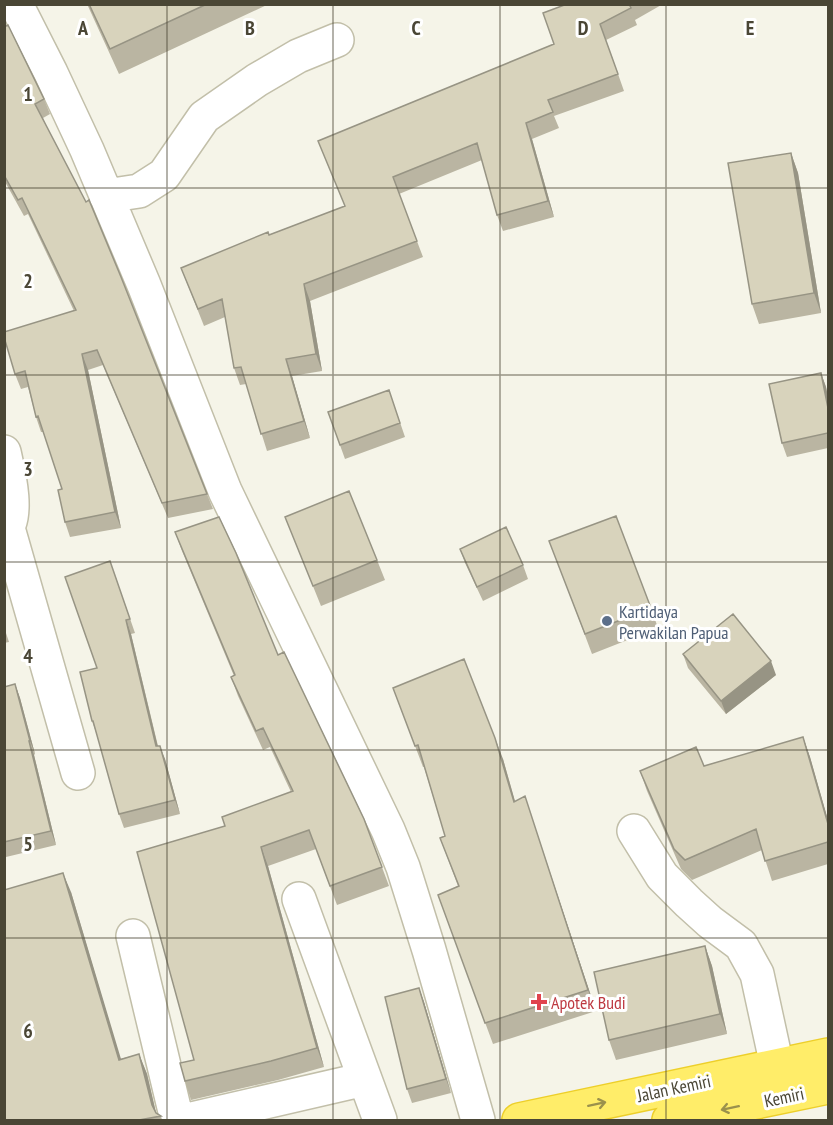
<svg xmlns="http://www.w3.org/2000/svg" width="833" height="1125" viewBox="0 0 833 1125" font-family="'PT Sans Narrow',sans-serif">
<rect width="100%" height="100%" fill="#f5f4e8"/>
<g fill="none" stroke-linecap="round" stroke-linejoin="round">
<defs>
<path id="minor" d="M16 4 51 73 87 150 144 285 225 491 388 830 403 867 429 950 478 1120
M106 196 139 191 164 175 204 117 257 80 298 56 337 40
M4 452C8 470 20 518 4 532
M8 528 78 773
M634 831 662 876 689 903 710 922 741 945 757 974 777 1066
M299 899 380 1120
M133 936 177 1120
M187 1120 365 1079"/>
<path id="highway" d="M519 1120 828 1055
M669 1120 828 1087"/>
</defs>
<use href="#minor" stroke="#c2bfa9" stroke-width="36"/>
<use href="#highway" stroke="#edcf2a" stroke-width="36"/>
<use href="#minor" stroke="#fff" stroke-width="33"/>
<use href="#highway" stroke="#ffed69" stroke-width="33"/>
</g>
<path fill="#bab5a2" d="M87 4H269L119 74Z
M567 4H663L635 20 637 25 606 40 624 91 554 116 559 128 532 139 554 217 503 231 497 215 482 160 399 194 423 257 310 301 322 371 292 376 310 438 267 451 246 384 240 385 234 368 225 317 204 326 181 268 345 206 318 141 554 44Z
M4 27 44 99 50 114 43 118 207 494 213 509 168 518 103 365 88 370 121 528 70 537 65 522 62 489 44 432H41L36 417 28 387 21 389 15 374 74 311 28 214 24 216 4 180Z
M791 153 798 173 821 313 759 324 752 304Z
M821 373 826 387 828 397V448L787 457 782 443Z
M389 390 405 437 345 459 328 412Z
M285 517 377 560 385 580 321 606Z
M175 532 278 655 364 819 389 886 337 905 316 849 268 866 324 1067 278 1080 191 1100 185 1081 194 1060 225 826 291 792 270 747 263 750 238 696 231 677 234 676 182 551Z
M460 549 523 565 528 579 483 601 465 563Z
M110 561 135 633 131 634 158 746 165 759 180 814 124 828 119 814 97 735 92 721 97 668Z
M557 561 651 608 658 628 592 654Z
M4 627 9 642 4 643Z
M683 654 776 675 726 714 688 668Z
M15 684 20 698 35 754 34 755 56 845 6 857 4 853V687Z
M393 688 503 759 515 801 532 818 596 1011 493 1044 438 895 458 886 440 838 445 836 424 767H423Z
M803 737 810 757 828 820V864L772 881 762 850 692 880 681 869 647 791 640 771 704 766Z
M71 892 120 1059 139 1054 147 1074 156 1113 161 1116 162 1120H4Z
M705 946 712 966 727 1034 616 1060 609 1040Z
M419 988 424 1002 451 1093 412 1103 407 1089Z"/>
<path fill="#979484" d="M526 123 532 139 554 217 548 201Z
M791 153 798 173 821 313 814 293Z
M304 284 310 301 322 371 316 354Z
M82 354 88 370 121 528 115 512Z
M286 359 292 376 310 438 304 421Z
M821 373 826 387 828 397V408Z
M126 620 131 634 161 760 156 746Z
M771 661 776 675 726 714 721 701Z
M15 684 20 698 35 754 30 741Z
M803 737 810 757 828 820V824Z
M495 738 503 759 521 823 514 802Z
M29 741 34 755 56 845 51 831Z
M160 746 165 759 180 814 175 800Z
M525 796 532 818 596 1011 588 990Z
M261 847 268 866 324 1067 317 1048Z
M63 873 71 892 127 1079 119 1060Z
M705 946 712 966 727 1034 720 1014Z
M419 988 424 1002 451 1093 446 1079Z
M139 1054 147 1074 157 1117 152 1105Z"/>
<path fill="#d8d3bc" stroke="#979484" stroke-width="1.5" d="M89 4H207L110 49Z
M567 4H629L631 8 600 24 618 74 548 100 553 112 526 123 548 201 497 215 477 143 393 177 417 241 304 284 316 354 286 359 304 421 261 434 241 367 234 368 222 299 198 309 181 268 268 232 269 235 345 206 318 141 554 44 543 13Z
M8 25 44 99 35 104 86 202 89 200 121 277 207 494 162 503 97 350 82 354 115 512 65 522 58 490 62 489 38 416 36 417 25 371 15 374 4 337V332L76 310 22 198 18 200 4 175V27Z
M791 153 814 293 752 304 728 163Z
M821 373 828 408V433L782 443 769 384Z
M389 390 400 423 340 445 328 412Z
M349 491 377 560 313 586 285 517Z
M616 516 651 608 585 634 549 541Z
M219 517 236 553 278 655 284 652 364 819 382 867 330 886 309 830 261 847 317 1048 271 1061 185 1081 180 1063 194 1060 137 852 225 826 222 817 293 791 263 728 256 731 231 677 235 675 175 532Z
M506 527 523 565 477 587 460 549Z
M110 561 130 619 126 620 156 746H160L175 800 119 814 93 721H92L80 672 97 668 65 577Z
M733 614 771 661 721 701 683 654Z
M464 659 495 738 514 802 525 796 588 990 485 1023 438 895 459 886 440 838 445 836 418 745 415 746 393 688Z
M15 684 30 741H29L51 831 4 842V687Z
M803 737 828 824V842L765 861 756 829 685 860 674 849 640 771 696 747 704 766Z
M63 873 119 1060 139 1054 152 1105 156 1113 161 1116 139 1120H4V890Z
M705 946 720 1014 609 1040 594 972Z
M419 988 446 1079 407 1089 385 997Z"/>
<defs><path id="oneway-shaft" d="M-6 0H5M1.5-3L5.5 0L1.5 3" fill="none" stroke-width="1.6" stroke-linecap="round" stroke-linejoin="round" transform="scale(1.5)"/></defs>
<g stroke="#9b914c">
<use href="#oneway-shaft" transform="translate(597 1104) rotate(-12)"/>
<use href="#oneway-shaft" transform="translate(730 1108) rotate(168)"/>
</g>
<path fill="none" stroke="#4a4635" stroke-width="1.5" stroke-opacity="0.55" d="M167 4V1120M333 4V1120M500 4V1120M666 4V1120M4 188H828M4 375H828M4 562H828M4 750H828M4 938H828"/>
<circle fill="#5c6f8a" stroke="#fff" stroke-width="2" cx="607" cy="621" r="6"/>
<path fill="#e0444e" stroke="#fff" stroke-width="2" d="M536 993h6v6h6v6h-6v6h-6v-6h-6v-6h6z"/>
<g text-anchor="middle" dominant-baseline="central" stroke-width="6" stroke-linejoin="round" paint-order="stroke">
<g font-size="18" fill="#4e5e75" stroke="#fff" text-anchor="start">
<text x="619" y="611">Kartidaya<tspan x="619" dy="21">Perwakilan Papua</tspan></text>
</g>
<g font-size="18" fill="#be3a42" stroke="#fff" text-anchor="start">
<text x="551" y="1002">Apotek Budi</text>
</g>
<g font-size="18" fill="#4a4635" stroke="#fff">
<text transform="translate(674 1088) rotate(-12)">Jalan Kemiri</text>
<text transform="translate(784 1097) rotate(-12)">Kemiri</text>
</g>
</g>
<g font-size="20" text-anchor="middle" font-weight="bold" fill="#4a4635" stroke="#fff" stroke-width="6" stroke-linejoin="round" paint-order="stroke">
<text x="83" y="35">A</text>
<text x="250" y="35">B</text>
<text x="416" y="35">C</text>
<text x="583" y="35">D</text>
<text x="750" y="35">E</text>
<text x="28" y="101">1</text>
<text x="28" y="288">2</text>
<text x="28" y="476">3</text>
<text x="28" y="663">4</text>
<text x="28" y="851">5</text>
<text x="28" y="1038">6</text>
</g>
<rect width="833" height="1125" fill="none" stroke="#4a4635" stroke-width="12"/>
</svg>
